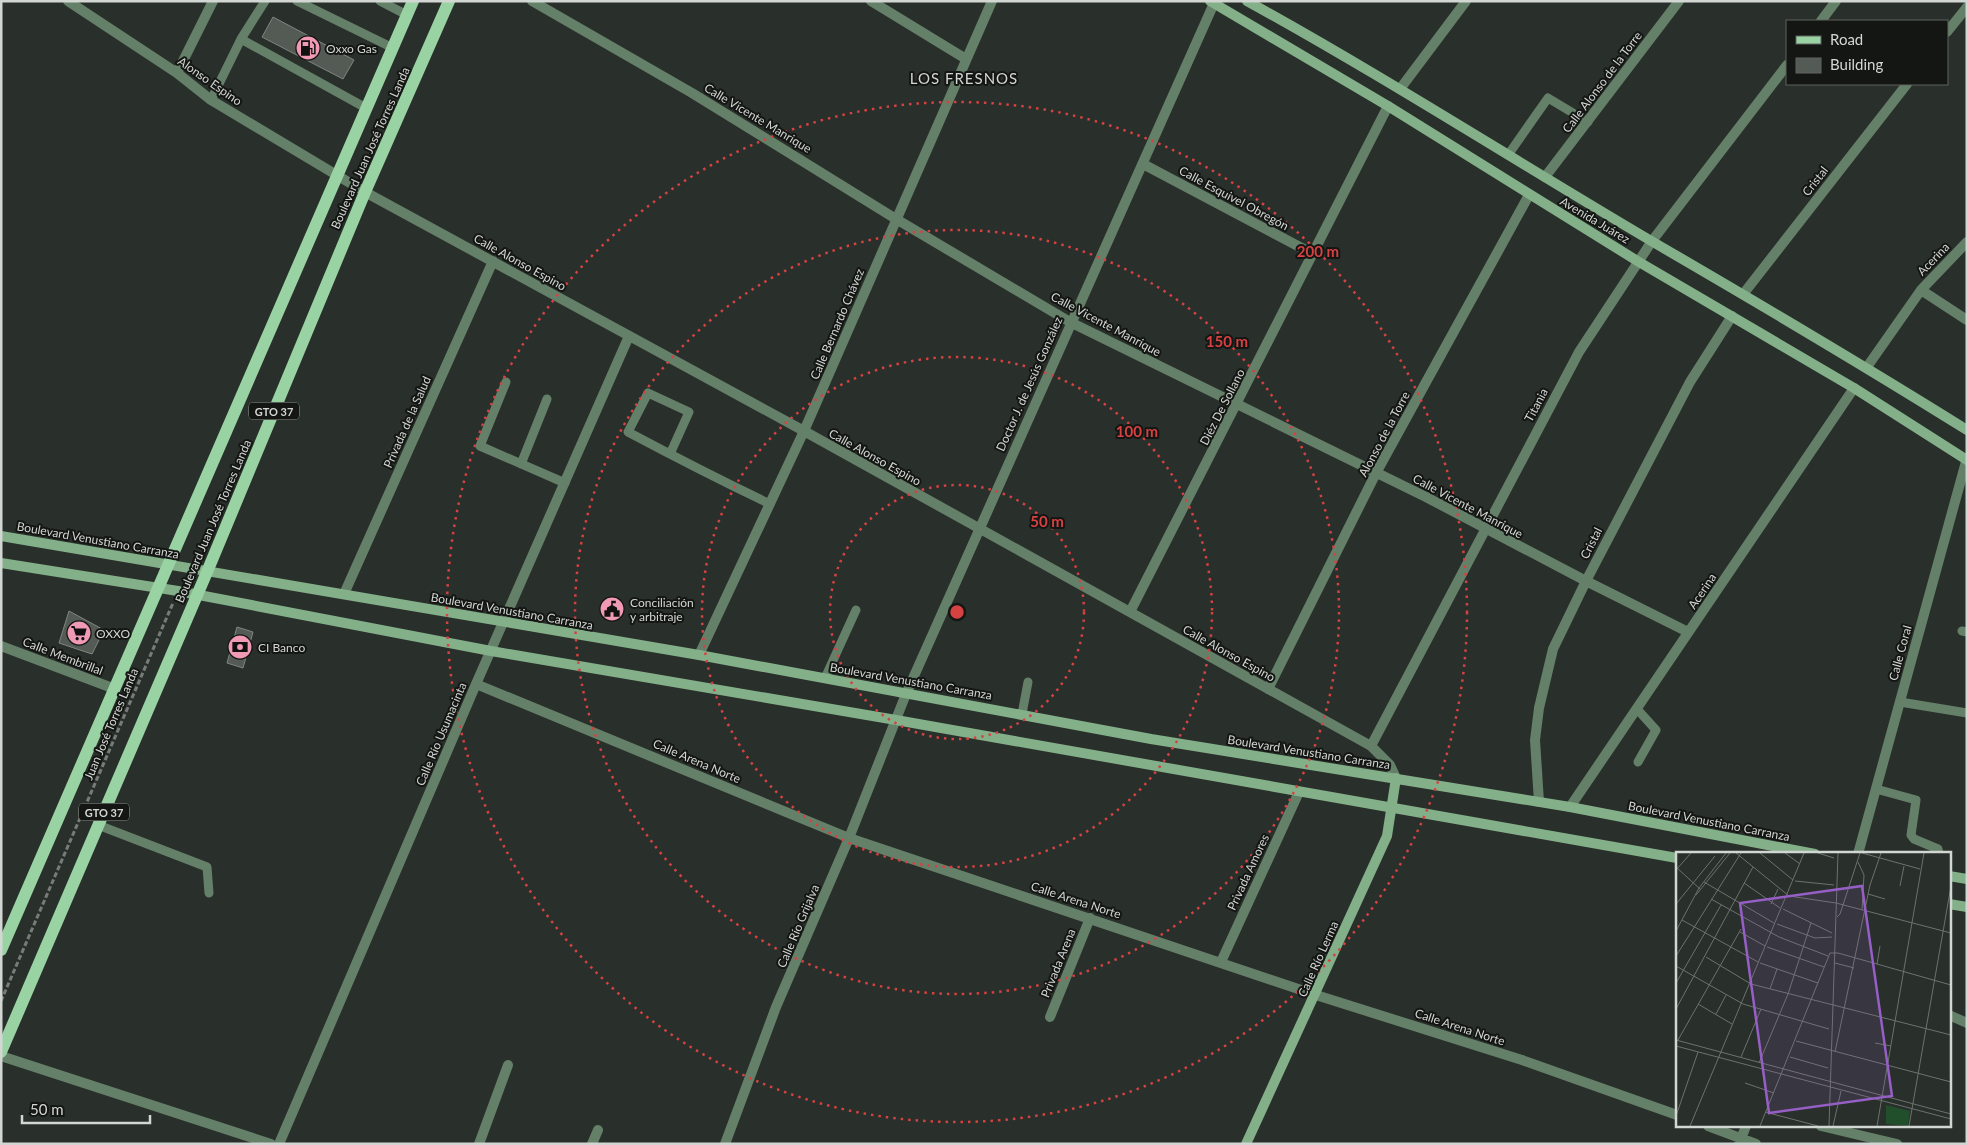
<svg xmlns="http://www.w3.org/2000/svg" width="1968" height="1145" viewBox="0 0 1968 1145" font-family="Lato,sans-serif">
<rect width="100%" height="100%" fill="#292f2a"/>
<path fill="#545b55" stroke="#7f8680" d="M273 17 354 60 343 79 262 37Z
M69 611 104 630 92 654 59 643Z
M237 627 253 632 243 668 227 663Z"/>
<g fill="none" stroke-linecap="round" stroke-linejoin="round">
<path stroke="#777c78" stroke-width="3" stroke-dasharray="5 2.5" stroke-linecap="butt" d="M1 1001 173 603"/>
<path stroke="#658069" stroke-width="9" d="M297 1 393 48
M380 1 407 15
M241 39 366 108
M211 100 241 39 265 1
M1508 155 1548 98 1588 122
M506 382 480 446 565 483
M670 454 689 412 648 393 628 432C675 457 722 481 770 504
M521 464 547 399
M1962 631 1967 632
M825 678 856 610
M1900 702 1967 713
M1637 709 1656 730 1638 762
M1022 714 1028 682
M1876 789 1916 800 1911 835 1914 839 1938 849 1939 854
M98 825 207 867 209 893"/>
<path stroke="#658069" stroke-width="10" d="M68 1 177 73 211 100 365 192 804 431 1371 746 1390 765 1396 778
M532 1 692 93 896 219 1070 322 1426 497 1586 581 1688 632
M871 1 966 59
M1821 21 1836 1
M1947 32 1967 7
M177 73 213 1
M1400 89 1466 1
M1143 164 1313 254
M1545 177 1679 1
M1921 290 1967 320
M1744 293 1907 84
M1867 367 1921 290 1967 242
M344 594 493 261
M1130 612 1388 106
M1 646 115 689
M699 655 804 431 992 1
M476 684 849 838 1316 995 1522 1060 1677 1115
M1268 689 1376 473 1529 195
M1371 746 1579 352 1652 241 1787 65
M1539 802 1535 740 1539 708 1553 649 1586 581 1690 382 1732 316
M1570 807 1854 388
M1858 854 1967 458
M1221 962 1299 792
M1949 1015 1967 1023
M1050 1017 1090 918
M1 1056 271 1144
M1708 1126 1756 1144
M1821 1126 1897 1144
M279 1144 476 684 629 336
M479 1144 508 1065
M592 1144 598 1130
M725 1144 776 1007 849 838 906 694 1215 1
M1739 1144 1746 1126"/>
<path stroke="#83af89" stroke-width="10" d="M1210 1 1388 106 1639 262 1854 388 1967 460
M1247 1C1385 77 1517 162 1653 242 1758 303 1863 365 1967 430
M1 536 699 655 1151 739 1570 807 1815 854
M1 563 178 591 491 651 896 720 1677 858
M1949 876 1967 879
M1949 904 1967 907
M1246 1144 1387 836 1396 778"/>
<path stroke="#9ad3a3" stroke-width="12" d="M1 950 413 1
M1 1052 207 572 365 192 449 1"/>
</g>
<g fill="none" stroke="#d64242" stroke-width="2.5" stroke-dasharray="2.5 5">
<circle cx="957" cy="612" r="127"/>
<circle cx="957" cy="612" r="255"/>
<circle cx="957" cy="612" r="382"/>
<circle cx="957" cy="612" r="510"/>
</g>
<defs>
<symbol id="fuel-disc" viewBox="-11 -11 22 22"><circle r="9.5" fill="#f09ab6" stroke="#141614"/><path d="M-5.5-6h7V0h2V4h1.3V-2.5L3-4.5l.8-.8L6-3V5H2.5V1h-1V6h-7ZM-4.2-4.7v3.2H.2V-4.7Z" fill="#111"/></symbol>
<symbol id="civic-disc" viewBox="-11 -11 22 22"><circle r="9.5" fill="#f09ab6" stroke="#141614"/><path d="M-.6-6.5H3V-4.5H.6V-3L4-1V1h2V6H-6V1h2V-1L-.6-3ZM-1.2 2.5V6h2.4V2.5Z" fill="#111"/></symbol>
<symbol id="supermarket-disc" viewBox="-11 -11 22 22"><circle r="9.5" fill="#f09ab6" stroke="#141614"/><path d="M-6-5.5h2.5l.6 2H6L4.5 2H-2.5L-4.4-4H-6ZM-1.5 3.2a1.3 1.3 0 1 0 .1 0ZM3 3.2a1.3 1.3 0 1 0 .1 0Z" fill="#111"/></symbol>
<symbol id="bank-disc" viewBox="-11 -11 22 22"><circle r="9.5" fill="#f09ab6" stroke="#141614"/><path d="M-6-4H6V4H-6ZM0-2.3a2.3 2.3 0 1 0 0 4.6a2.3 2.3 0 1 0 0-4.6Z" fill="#111"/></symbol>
</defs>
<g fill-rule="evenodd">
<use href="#fuel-disc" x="294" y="34" width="28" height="28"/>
<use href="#civic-disc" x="598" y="595" width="28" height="28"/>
<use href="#supermarket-disc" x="65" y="619" width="28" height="28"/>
<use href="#bank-disc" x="226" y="633" width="28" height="28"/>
</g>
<g text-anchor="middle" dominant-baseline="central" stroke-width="4" stroke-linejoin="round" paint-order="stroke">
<g fill="#141614" stroke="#9a9d9a" stroke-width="1">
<rect x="249" y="402.5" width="50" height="17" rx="4"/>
<rect x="79" y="803.5" width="50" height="17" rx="4"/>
</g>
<g font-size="11" font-weight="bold" fill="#d3d7d3">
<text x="274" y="411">GTO 37</text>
<text x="104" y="812">GTO 37</text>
</g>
<g font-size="12" fill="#d3d7d3" stroke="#141614" text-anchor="start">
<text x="326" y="48">Oxxo Gas</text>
<text x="630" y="602">Conciliación<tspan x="630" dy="14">y arbitraje</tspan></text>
<text x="96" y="633">OXXO</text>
<text x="258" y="647">CI Banco</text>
</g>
<g font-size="12" fill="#d3d7d3" stroke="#141614">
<text transform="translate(210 81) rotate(35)">Alonso Espino</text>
<text transform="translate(1602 82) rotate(-53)">Calle Alonso de la Torre</text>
<text transform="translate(758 118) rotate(31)">Calle Vicente Manrique</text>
<text transform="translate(370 148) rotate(-66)">Boulevard Juan José Torres Landa</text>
<text transform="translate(1815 181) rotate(-52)">Cristal</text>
<text transform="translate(1234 198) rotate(28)">Calle Esquivel Obregón</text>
<text transform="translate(1595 220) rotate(31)">Avenida Juárez</text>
<text transform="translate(1933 259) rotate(-46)">Acerina</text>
<text transform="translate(520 262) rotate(29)">Calle Alonso Espino</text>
<text transform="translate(837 324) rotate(-67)">Calle Bernardo Chávez</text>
<text transform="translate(1106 324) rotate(28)">Calle Vicente Manrique</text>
<text transform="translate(1029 384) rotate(-66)">Doctor J. de Jesús González</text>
<text transform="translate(1536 405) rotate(-62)">Titania</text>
<text transform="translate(1222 407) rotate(-63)">Diéz De Sollano</text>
<text transform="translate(407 422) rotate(-66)">Privada de la Salud</text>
<text transform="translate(1384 434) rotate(-62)">Alonso de la Torre</text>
<text transform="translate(875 457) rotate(29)">Calle Alonso Espino</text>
<text transform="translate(1468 506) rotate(28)">Calle Vicente Manrique</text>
<text transform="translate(213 521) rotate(-67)">Boulevard Juan José Torres Landa</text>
<text transform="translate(98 540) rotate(10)">Boulevard Venustiano Carranza</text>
<text transform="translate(1591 543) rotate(-63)">Cristal</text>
<text transform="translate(1702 591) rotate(-56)">Acerina</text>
<text transform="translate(512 611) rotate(10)">Boulevard Venustiano Carranza</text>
<text transform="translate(1229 653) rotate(29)">Calle Alonso Espino</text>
<text transform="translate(1900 653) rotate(-75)">Calle Coral</text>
<text transform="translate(63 656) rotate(21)">Calle Membrillal</text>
<text transform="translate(911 681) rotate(10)">Boulevard Venustiano Carranza</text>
<text transform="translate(111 724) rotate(-67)">Juan José Torres Landa</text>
<text transform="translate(441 734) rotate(-67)">Calle Río Usumacinta</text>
<text transform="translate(1309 752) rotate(9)">Boulevard Venustiano Carranza</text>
<text transform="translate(697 761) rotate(23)">Calle Arena Norte</text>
<text transform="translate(1709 821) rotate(11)">Boulevard Venustiano Carranza</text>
<text transform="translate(1248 872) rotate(-65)">Privada Amores</text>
<text transform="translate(1076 900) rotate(18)">Calle Arena Norte</text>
<text transform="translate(798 926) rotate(-67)">Calle Río Grijalva</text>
<text transform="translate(1318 959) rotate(-66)">Calle Río Lerma</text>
<text transform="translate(1058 963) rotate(-68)">Privada Arena</text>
<text transform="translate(1460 1027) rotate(18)">Calle Arena Norte</text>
</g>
<g font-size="15" letter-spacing="1" fill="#d3d7d3" stroke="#141614">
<text x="964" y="78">LOS FRESNOS</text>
</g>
</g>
<g transform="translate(1676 852)">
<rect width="275" height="275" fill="#292f2a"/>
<path d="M210 253 234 259 232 274 210 272Z" fill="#214f2b"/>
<path fill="none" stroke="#6d726e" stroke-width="1" d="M60 1 113 44 160 51 275 81M84 1 117 28M109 1 124 12M142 1 158 6M186 1 244 17M182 10 188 23 186 58M0 15 24 37M0 18 15 1M119 29 158 33M28 30 98 71M68 31 104 56M224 34 228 14M192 42 209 47M20 43 54 1M35 47 103 85 152 104M0 52 39 4M95 52 102 37M107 57 156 81M161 65 164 62 184 1M6 68 82 110M101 72 139 86 156 85M0 79 23 36 50 1M64 80 89 94M91 95 148 115M0 104 65 1M30 105 75 132 275 183M84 111 142 131M159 111 178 116M201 112 204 94M0 114 67 152 153 177M0 131 45 53M94 137 101 117M22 152 56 172M0 157 77 15M40 162 50 143M0 188 275 262M2 188 65 77M120 189 275 230M199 191 215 194M0 194 275 267M159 200 194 33 205 1M65 205 85 157M114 205 152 216M83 211 112 142 135 71M69 231 98 241M89 260 142 274M0 264 22 200M14 274 128 1M84 274 154 101H162L275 133M153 274 162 1M157 274 165 239M201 274 248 1M233 274 275 34"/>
<path fill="#955fc5" fill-opacity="0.15" stroke="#955fc5" stroke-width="2.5" d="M186 34 216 244 93 261 64 51Z"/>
<rect width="275" height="275" fill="none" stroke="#d3d7d3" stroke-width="2.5"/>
</g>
<circle cx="957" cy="612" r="8" fill="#d64242" stroke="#141614" stroke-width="2.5"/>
<g font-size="15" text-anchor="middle" font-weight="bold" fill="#d64242" stroke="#141614" stroke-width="4" stroke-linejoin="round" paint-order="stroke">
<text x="1318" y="257">200 m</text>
<text x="1227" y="347">150 m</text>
<text x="1137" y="437">100 m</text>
<text x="1047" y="527">50 m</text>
</g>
<rect width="1968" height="1145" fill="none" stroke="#d3d7d3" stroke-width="5"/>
<rect x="1786" y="20" width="162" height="65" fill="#141614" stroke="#606360"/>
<rect x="1796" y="36" width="25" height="8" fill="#9ad3a3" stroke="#606360"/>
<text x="1830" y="45" font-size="15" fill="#d3d7d3">Road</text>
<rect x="1796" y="58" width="25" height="15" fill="#545b55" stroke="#606360"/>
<text x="1830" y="70" font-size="15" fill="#d3d7d3">Building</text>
<path d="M22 1115v8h128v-8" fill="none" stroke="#d3d7d3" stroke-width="2.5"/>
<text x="30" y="1115" font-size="15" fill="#d3d7d3" stroke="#141614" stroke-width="4" paint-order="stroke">50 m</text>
</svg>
